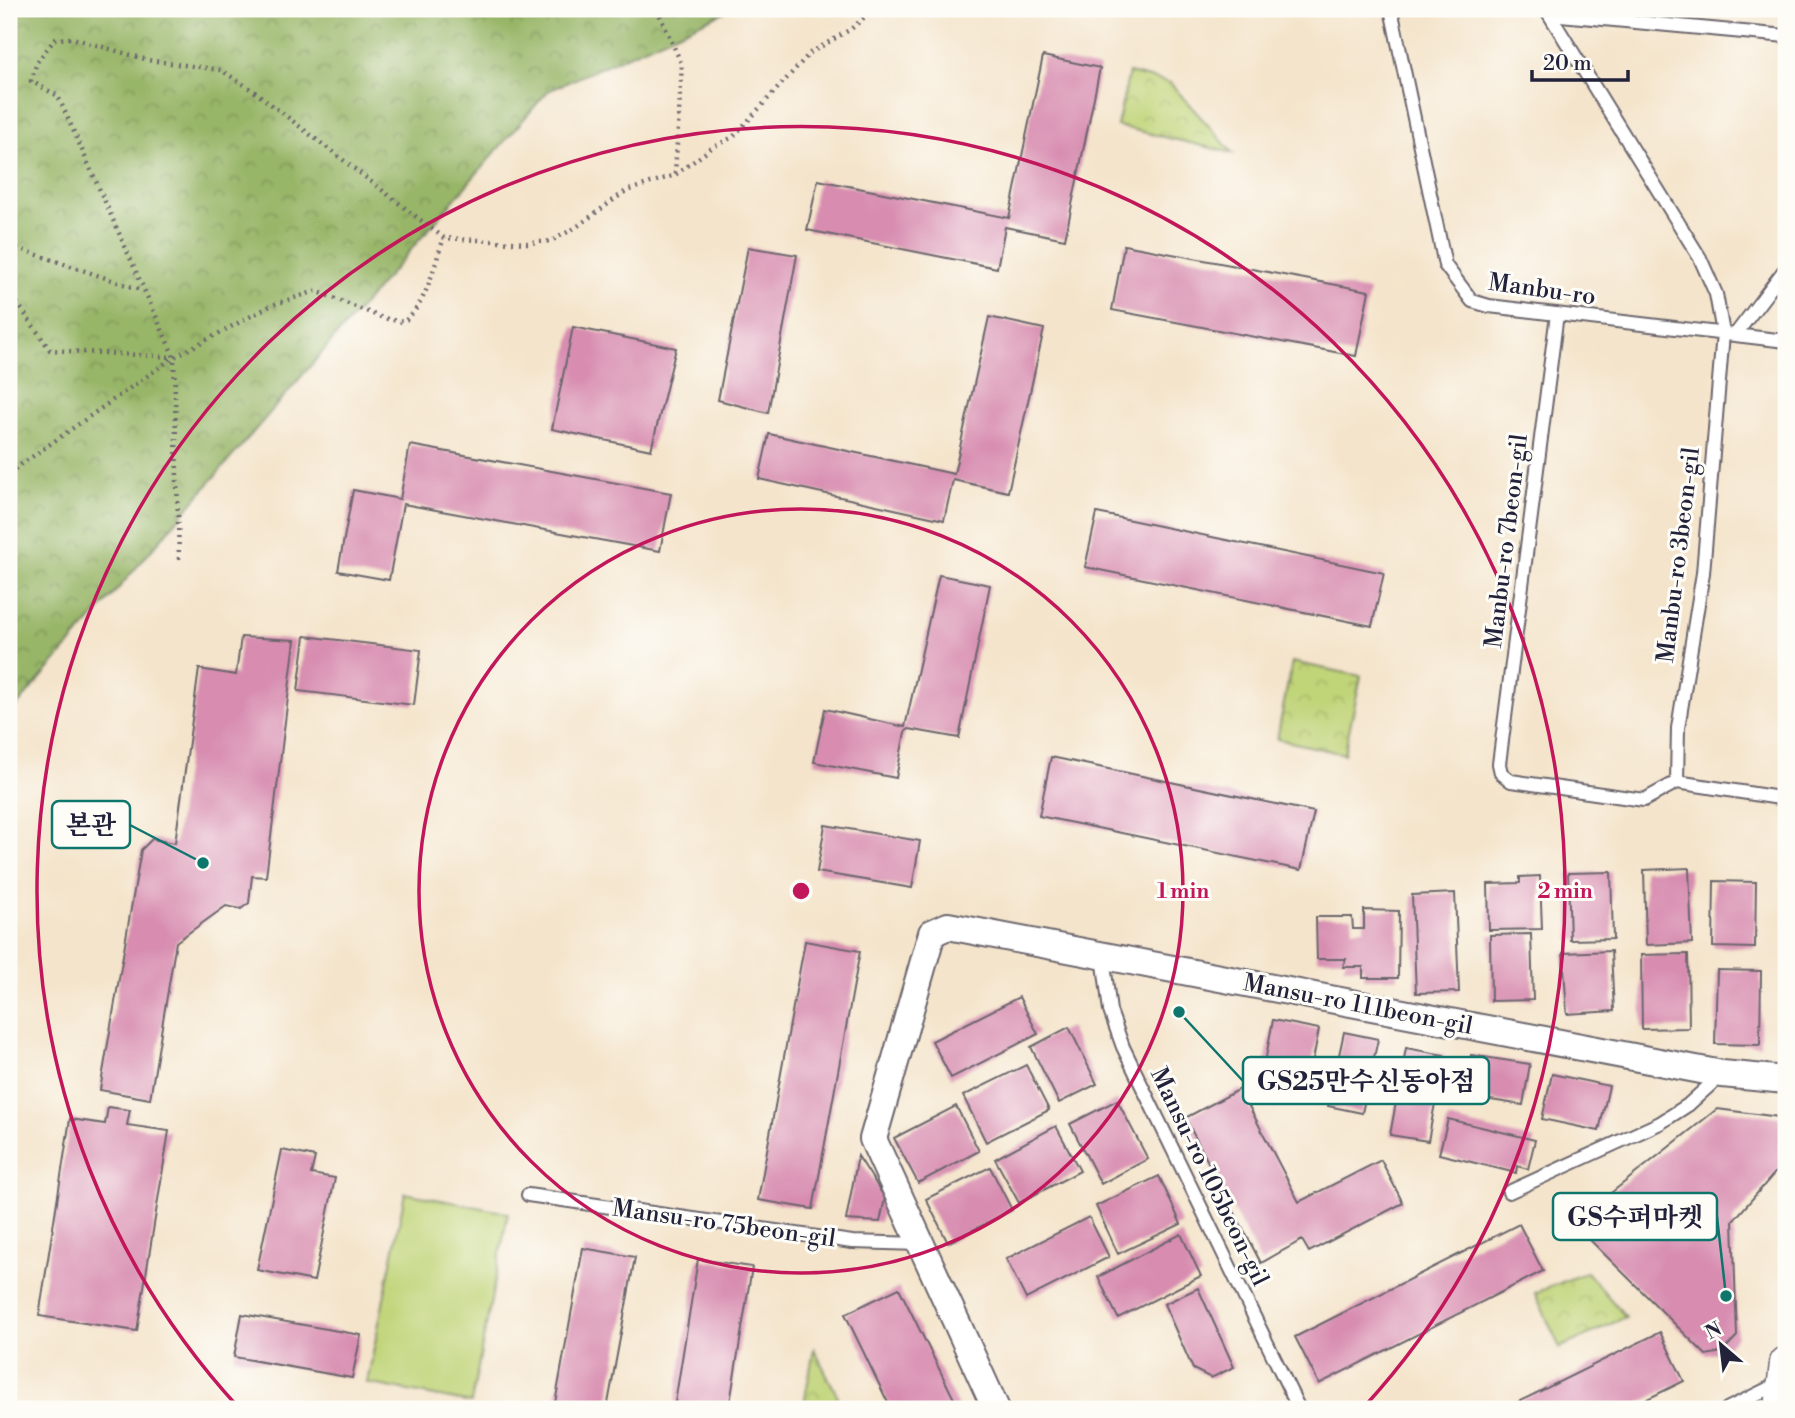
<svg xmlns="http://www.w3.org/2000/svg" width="1795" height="1418" viewBox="0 0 1795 1418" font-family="'Libre Bodoni','Noto Serif KR',serif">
<defs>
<pattern id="forest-crowns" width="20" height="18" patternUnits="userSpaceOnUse" patternTransform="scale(1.75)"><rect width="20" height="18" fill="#98b668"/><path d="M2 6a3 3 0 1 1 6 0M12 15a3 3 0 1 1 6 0" fill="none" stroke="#7c9457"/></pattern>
<pattern id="park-crowns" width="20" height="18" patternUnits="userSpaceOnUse" patternTransform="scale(1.75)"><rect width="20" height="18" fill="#c0d478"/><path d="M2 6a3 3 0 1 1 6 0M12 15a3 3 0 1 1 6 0" fill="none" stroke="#a5b669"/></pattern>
</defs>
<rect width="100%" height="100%" fill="#fdfcf7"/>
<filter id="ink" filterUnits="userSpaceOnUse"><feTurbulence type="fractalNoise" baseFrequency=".0143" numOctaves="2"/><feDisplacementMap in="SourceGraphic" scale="14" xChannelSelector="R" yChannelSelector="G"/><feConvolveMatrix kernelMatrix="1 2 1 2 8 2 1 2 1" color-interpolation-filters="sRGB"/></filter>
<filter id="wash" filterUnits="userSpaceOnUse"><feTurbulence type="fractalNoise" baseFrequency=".00686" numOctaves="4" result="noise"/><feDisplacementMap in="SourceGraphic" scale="28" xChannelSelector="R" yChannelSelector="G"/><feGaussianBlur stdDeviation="1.57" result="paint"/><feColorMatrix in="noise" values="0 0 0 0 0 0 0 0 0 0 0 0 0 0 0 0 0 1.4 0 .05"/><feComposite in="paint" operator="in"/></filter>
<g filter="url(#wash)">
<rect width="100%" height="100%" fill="#f4e4cb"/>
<path fill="url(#forest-crowns)" stroke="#5d6c52" stroke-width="2" d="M9 9H731L548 91 15 708 9 742Z"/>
<path fill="url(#park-crowns)" stroke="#717b5a" stroke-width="2" d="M1129 73 1170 83 1233 153 1117 126Z
M1292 662 1361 676 1344 754 1277 739Z
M1587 1272 1626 1317 1560 1348 1535 1293Z
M814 1349 844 1409H803Z"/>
<path fill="#c0d478" stroke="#717b5a" stroke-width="2" d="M405 1193 508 1213 471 1403 367 1383Z"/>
<g id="blocks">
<path fill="#d88db0" d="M1043 56 1100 68 1065 239 1005 227 997 268 807 230 818 180 1009 218Z
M1124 245 1369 291 1356 356 1112 310Z
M748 247 797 255 768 413 718 400Z
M989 317 1044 329 1008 492 953 480 944 520 759 479 769 434 954 474Z
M573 327 676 348 651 450 552 429Z
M410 445 671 493 660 551 403 504 389 580 338 571 353 490 400 499Z
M1097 513 1384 573 1372 626 1085 567Z
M939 575 990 585 959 738 909 729 905 732 896 778 814 762 825 709 905 727Z
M305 636 421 650 414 705 298 691Z
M241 637 295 640 266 877 252 876 249 903 241 909 226 906 176 942 150 1099 100 1090 141 850 152 839 175 843 199 669 236 675Z
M1051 757 1314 812 1301 870 1039 816Z
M825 825 920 841 912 888 817 872Z
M1689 868 1692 943 1646 945 1644 870Z
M1611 872 1613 939 1570 940 1568 873Z
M1540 876 1542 929 1489 930 1488 884 1520 883V877Z
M1714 881 1756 882 1755 948 1713 947Z
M1455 893 1459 992 1416 993 1412 895Z
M1364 910 1399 911 1398 978H1363V967H1343L1346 959H1317L1316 917H1352L1353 929H1364Z
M1531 934 1533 1000 1491 1001 1490 935Z
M805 941 860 951 813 1209 758 1200Z
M1611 951 1614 1011 1567 1014 1563 953Z
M1688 954 1689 1028 1642 1029 1641 955Z
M1717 970 1761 971 1760 1045 1715 1044Z
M1019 997 1038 1034 951 1078 932 1041Z
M1273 1020 1319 1029 1308 1086 1262 1078Z
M1069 1027 1097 1084 1059 1103 1031 1047Z
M1344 1032 1378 1039 1362 1113 1328 1106Z
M1406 1048 1444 1055 1428 1141 1390 1135Z
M1471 1055 1530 1064 1523 1105 1465 1096Z
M1026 1065 1049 1110 986 1142 963 1096Z
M1552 1074 1609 1086 1599 1131 1542 1119Z
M1240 1089 1299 1202 1381 1160 1403 1203 1309 1252 1302 1240 1261 1263 1185 1118Z
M1117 1100 1148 1159 1101 1184 1070 1124Z
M956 1106 979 1151 918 1183 894 1138Z
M108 1107 130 1110 127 1125 169 1131 137 1331 39 1316 70 1119 105 1124Z
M1717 1109 1779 1117 1786 1130V1160L1733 1221 1737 1336 1722 1352 1706 1355 1573 1223Z
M1448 1119 1535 1140 1528 1169 1517 1166 1516 1173 1439 1154Z
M1056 1126 1080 1171 1019 1203 995 1159Z
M282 1150 315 1157 311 1174 335 1178 314 1281 257 1270Z
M858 1156 885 1198 880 1222 846 1220Z
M990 1167 1012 1210 948 1243 926 1199Z
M1159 1176 1181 1224 1118 1254 1096 1206Z
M1089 1217 1109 1257 1026 1299 1006 1259Z
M1519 1224 1543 1271 1319 1384 1295 1337Z
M1181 1234 1201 1276 1118 1318 1098 1277Z
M583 1248 635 1257 607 1409H554Z
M698 1259 752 1267 729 1409H674Z
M899 1288 959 1409H891L845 1314Z
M1198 1288 1234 1367 1211 1378 1193 1369 1164 1304Z
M242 1314 361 1335 352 1378 234 1357Z
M1660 1332 1684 1381 1627 1409H1504Z"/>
</g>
</g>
<g filter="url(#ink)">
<use href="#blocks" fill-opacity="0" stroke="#6c666d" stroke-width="2"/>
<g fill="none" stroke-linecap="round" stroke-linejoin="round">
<defs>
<path id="service" d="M1391 9 1445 265 1472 301 1489 306 1786 341
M1546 9 1700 258 1716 294 1723 333 1703 573 1678 728 1677 782
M1550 14 1786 36
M1557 314 1499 764 1501 773 1511 781 1644 800 1677 782 1786 799
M1735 335 1786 268
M1103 956 1110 1011 1123 1047 1299 1409
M1509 1192 1660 1123 1688 1105 1722 1074
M528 1195 852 1242 920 1244
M1727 1409 1780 1383"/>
<path id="minor" d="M996 1409 873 1139 932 933 948 926 1722 1074 1786 1080"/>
<path id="tertiary" d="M1781 1409 1786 1363"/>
</defs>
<use href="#service" stroke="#6c666d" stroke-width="16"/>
<use href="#minor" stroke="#6c666d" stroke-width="30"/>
<use href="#tertiary" stroke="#6c666d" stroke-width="35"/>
<path stroke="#6c666d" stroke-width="4.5" stroke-dasharray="2 5" stroke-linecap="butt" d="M657 9 682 65 675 174
M9 218 17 248 10 292
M17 248 141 290
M9 291 50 350 173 357
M9 473 174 357 272 305 316 291 383 318 403 322C427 306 434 264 444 238
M179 559 174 357 58 96 31 81 37 62 55 39 72 38 148 60 221 70 255 92 444 238 527 243 551 241 575 228 626 191 675 175 713 147 733 137 810 53 851 29 874 9"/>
<use href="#service" stroke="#fff" stroke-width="12"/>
<use href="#minor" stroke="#fff" stroke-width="26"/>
<use href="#tertiary" stroke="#fff" stroke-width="32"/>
</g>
</g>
<g fill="none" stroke="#c2185b" stroke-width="3.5">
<circle cx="801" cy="891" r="382"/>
<path d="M238 1407A764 764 0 1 1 1364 1407"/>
</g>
<g text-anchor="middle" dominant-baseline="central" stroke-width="6" stroke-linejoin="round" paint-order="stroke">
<g font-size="24" fill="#22223b" stroke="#fdfcf7">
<text transform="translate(1542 290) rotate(8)">Manbu-ro</text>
<text transform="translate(1507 541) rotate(-83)">Manbu-ro 7beon-gil</text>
<text transform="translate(1679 555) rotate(-83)">Manbu-ro 3beon-gil</text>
<text transform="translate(1358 1005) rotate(11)">Mansu-ro 111beon-gil</text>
<text transform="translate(1209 1177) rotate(64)">Mansu-ro 105beon-gil</text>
<text transform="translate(724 1224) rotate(8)">Mansu-ro 75beon-gil</text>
</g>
</g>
<circle cx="801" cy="891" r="10" fill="#c2185b" stroke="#fdfcf7" stroke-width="3.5"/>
<g font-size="21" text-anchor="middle" font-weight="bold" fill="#c2185b" stroke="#fdfcf7" stroke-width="6" stroke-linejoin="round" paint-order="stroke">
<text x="1183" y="898">1 min</text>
<text x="1565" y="898">2 min</text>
</g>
<path fill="none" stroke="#0f766e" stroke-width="2.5" d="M203 863L130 825M1179 1012L1243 1081M1726 1296L1717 1217"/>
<g fill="#0f766e" stroke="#fdfcf7" stroke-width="2.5">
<circle cx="203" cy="863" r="7"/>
<circle cx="1179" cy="1012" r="7"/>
<circle cx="1726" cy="1296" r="7"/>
</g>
<g fill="#fdfcf7" stroke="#0f766e" stroke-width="2.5">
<rect x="52" y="801" width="78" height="47" rx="7"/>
<rect x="1243" y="1057" width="246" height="47" rx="7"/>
<rect x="1553" y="1193" width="164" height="47" rx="7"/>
</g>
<g font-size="26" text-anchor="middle" font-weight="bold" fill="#22223b">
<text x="91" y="834">본관</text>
<text x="1366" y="1090">GS25만수신동아점</text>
<text x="1635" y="1226">GS수퍼마켓</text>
</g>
<rect width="1795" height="1418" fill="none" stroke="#fdfcf7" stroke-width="35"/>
<g transform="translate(1721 1345) rotate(332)" stroke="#fdfcf7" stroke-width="5" paint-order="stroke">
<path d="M0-5L12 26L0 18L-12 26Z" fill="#22223b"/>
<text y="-10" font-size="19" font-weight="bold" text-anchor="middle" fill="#22223b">N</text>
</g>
<path d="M1532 70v10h96v-10" fill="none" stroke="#22223b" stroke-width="3.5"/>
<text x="1543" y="70" font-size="21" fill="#22223b" stroke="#fdfcf7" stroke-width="5" paint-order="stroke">20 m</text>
</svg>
